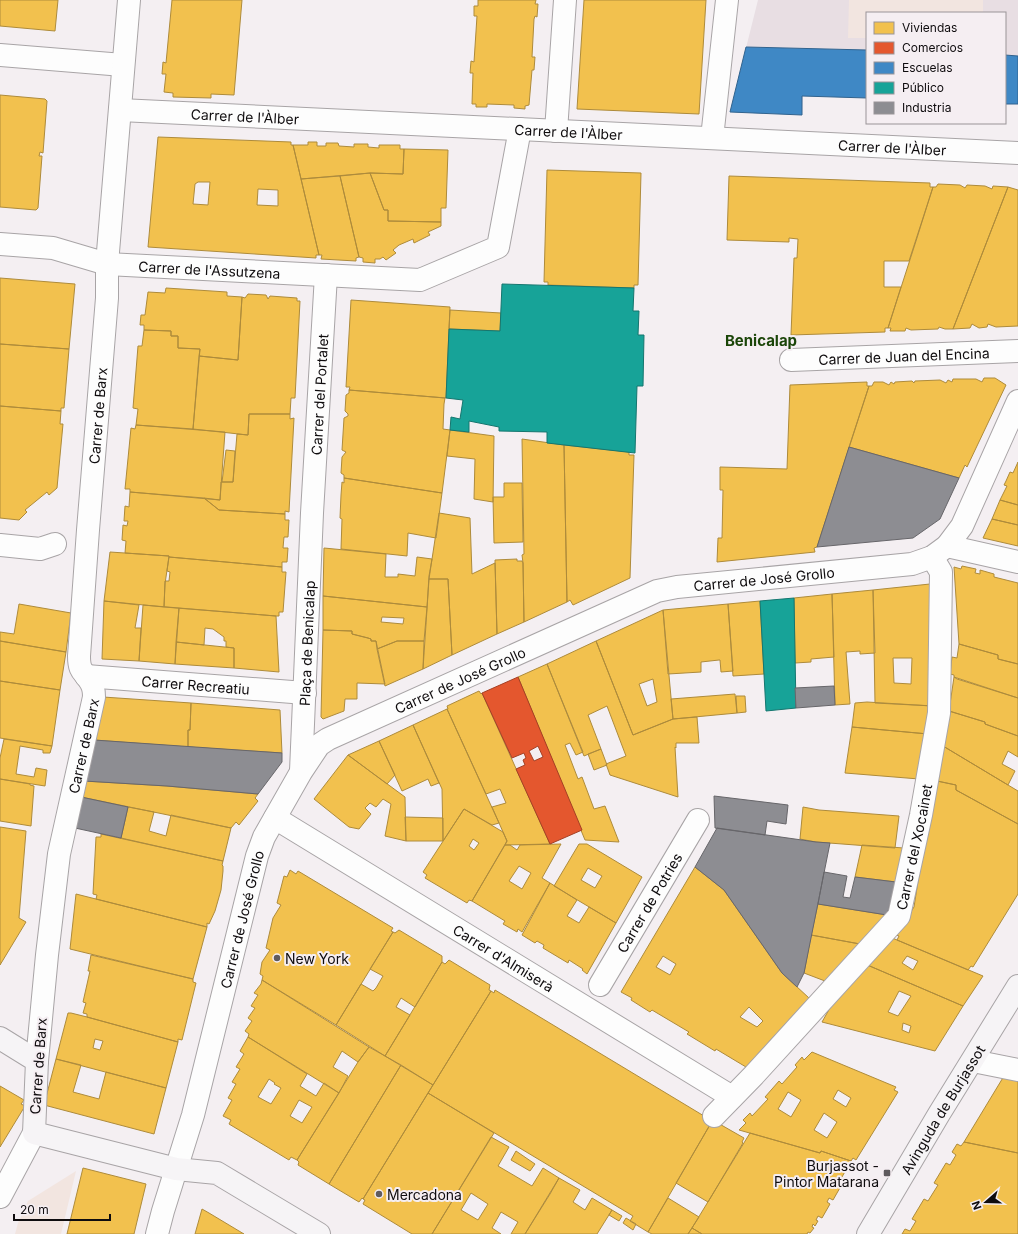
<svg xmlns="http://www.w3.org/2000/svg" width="1018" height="1234" viewBox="0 0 1018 1234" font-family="Inter,sans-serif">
<rect width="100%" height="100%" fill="#f4eff2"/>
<path fill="#e8dee3" d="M758 0H1018V104H1005V13H867V98L803 96 802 115 730 112Z"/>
<path fill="#f2e5e0" d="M849 0H983V13H867V38H848Z
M76 1171 61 1234H15L18 1223 28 1201Z"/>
<path fill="#f2c14e" stroke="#ae8b3b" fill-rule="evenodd" d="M0 0H58L55 31 0 26Z
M172 0H242L234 95 211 94V98L173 97V93L164 92 166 74H162L163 62 166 63Z
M478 0H536L535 4H538L537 17 535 16 534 19 532 57H535L534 70H532L529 105 525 106V109L514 108V105L487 104V107H476V104H472L473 73H470L471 61 474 62 477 16H474V6H478Z
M584 0H706L699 114 577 109Z
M0 95 45 99 47 101 43 153 40 152 39 156H42L38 208 36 210 0 207Z
M158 137 291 142V145H293L319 255H316V258L148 247ZM198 182H210L208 205 193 204 195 184ZM258 189 278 190V206L257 205Z
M308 142H317V146H326V143H338L339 146 354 147V144H368V147L379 148V145H400V149H404L403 174 370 173 301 179 293 145H308Z
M404 149 448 150 446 208H441V222L388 221V210H384L370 173 403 174Z
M547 170 641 173 638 285H634V288L548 285V282H544Z
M370 173 384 210H388V221L441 222V226L428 232 430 235 414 243 413 239 399 245 393 250 396 253 386 260 383 257 380 259H375V263L363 262V258L359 257 340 176Z
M340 176 359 257 356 258V261L321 259 322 255H319L301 179Z
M729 176 930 183V187H933L909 261H884V287H901L888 328H885V332L791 335 794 258H797L798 239 789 238V242L727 240Z
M938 184 960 185 965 188 967 185 985 186 992 189 993 186 1008 187 953 329H945L939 327 938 329 911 330 906 328 905 331H890L891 328H888L916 241 933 187H936Z
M1008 187 1018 190V326L996 327 988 324 987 327 979 328 972 324 970 328 953 329Z
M0 278 75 284 69 349 0 344Z
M166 288 227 292V296L242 297 238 360 199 356 200 349 178 348V336H171V331L144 330V325H140L141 315H145L148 292 165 293Z
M248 294 266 295 268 299 270 296 297 298V301H300L295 398H291L290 414H249L248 435 193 429 199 356 238 360 242 297 245 298Z
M351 300 450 307 446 398 349 390 350 387H346Z
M450 310 501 313 500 331 449 329Z
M144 330 171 331V336H178V348L200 349 193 429 136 425 138 409 133 408 138 346H142Z
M0 344 69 349 64 408H61V411L0 406Z
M984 378H995L1006 385 967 467 965 465 959 478 849 447 869 386H872L874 382H883L889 385 891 382 894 384 895 382 912 381 914 383 915 381 940 380 946 383 948 380 952 382 953 379H976L982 382Z
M867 382V386H869L817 547 814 548 815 552 717 562 718 538H722L723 490H720V467L787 469 790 385Z
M349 390 445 398 444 404 443 429 450 430 442 493 344 478V475L341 473 342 457 346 452 342 450 344 418 348 416V414L345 411 346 395 349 393Z
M0 406 61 411 60 424H63L57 488 49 495 47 492 25 510 27 512 19 520 0 518Z
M249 414H290V419L294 418 289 512 285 511V514L219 510 204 498 220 500 221 482H233L237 434 248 435Z
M136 425 225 432 220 500 130 492V489H125L131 428 135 429Z
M450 430 494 436 493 502 474 499 475 459 447 456Z
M522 439 564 445 567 602 524 622 523 563 522 555 524 554Z
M564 445 629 452V455H634L630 578 573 605 570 600 567 602Z
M226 450 235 451 233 482H222Z
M1018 462V505L1000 500 1007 486 1004 485 1006 481 1010 472 1013 473Z
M344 478 442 493 436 538 408 533 407 556 341 549 342 519 340 518 341 495 342 482 344 483Z
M504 483H522L523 542 494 543 493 497H504Z
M130 492 204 498 219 510 285 514V520H289L288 537H284L283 548H288L287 562H282V567L169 557V556L125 553 126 541 122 540 123 525 127 526 128 521H124L125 506 129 507Z
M1000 500 1018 505V525L992 519Z
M439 513 470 518 472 574 495 563 497 634 452 655 448 579H429Z
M992 519 1018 525V546L983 538Z
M324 548 386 554 385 577H398V574L415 576 417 557 432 559 429 576 427 607 323 596Z
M110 552 169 556 165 584 164 607 104 601Z
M169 557 282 567V572H286L283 612H279V616H276L164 607 165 581H169L170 572 167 571Z
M517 559V561H522L523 563 524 622 497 634 495 560Z
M962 566 976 569 975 573 980 574V570L994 574V577L1018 583V664L998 659V655L959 644 954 567 961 569Z
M429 579H448L452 655 423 669Z
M930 584 933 706 875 703 873 590ZM893 658H912L911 684 894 683Z
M873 590 875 653 860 654V651L846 652 850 704 835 705 832 594Z
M832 594 834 657 811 659V662L795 663 794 598Z
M323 596 427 607 424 641H397L377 649 376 641H371V639L368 638 352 634V631L323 630ZM382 617 404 618 403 624 381 622Z
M104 601 139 605 135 628H141L139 661 102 659Z
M760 601 764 674 733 676 728 604Z
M19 604 71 613 66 652 0 641V632L14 634Z
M728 604 733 671 721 672 720 660H719L701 662V672L668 674 663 610Z
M143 605 179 608 175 664 139 661Z
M179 608 276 616 279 672 234 668V648L226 647V641H224V637L213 629 205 628 204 645 176 642Z
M663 610 673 719 633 735 596 641ZM653 679 657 702 647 706 639 684Z
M323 630 352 631V634L368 638 371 639V641H376L385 684 357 683V699H345L344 711 323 719 321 717Z
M0 641 66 652 60 690 0 681Z
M397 641H424L423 669 385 686 377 649Z
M596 641 633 735 673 719 697 717 699 743H676V748L675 747 678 797 610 775 606 764 626 756 607 706 588 715 601 749 584 756 547 664Z
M176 642 234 648V668L175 664Z
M959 644 998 655V659L1018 664V698L957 679 954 677V675L950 674 952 657 957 658Z
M547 664 583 752 576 755 570 743 565 745 578 779 582 777 594 809 605 806 619 842 585 840 518 677Z
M954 677 1018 698V736L985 724V722L949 711Z
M0 681 60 690 52 746 0 738Z
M479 691 481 694 482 693 550 844 505 845 507 841 492 807 506 803 500 789 486 794 447 709H448L447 706Z
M735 694 737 713 673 719 671 699Z
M736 696H745L746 712 737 713Z
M103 697 191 703 190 730H188V747L94 740Z
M867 702 933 706 928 734 852 727 855 703Z
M191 703 280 710 282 753 188 747V730H190Z
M447 709 499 823 492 825 464 809 443 841 442 789 413 725Z
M949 711 985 722V724L1018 736V757L1008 751 1002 764 1015 771 1008 785 943 746Z
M413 725 439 783 431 786 428 779 402 791 379 741Z
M852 727 928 734 919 779 845 773Z
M4 739 52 746 50 753H43V750L20 746 16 774 34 777 36 768 47 770 45 786 0 779V758Z
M379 741 395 775 387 784 348 755Z
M943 746 1018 791V824L956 790V785L937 781Z
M601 749 607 765 594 770 588 754Z
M348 755 405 797 406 841 385 836 391 804 383 799 376 807 370 803 365 808 371 814 359 829 349 827 314 799Z
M0 779 30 784V785L34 786 31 826 0 821Z
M84 781 167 786 258 794 255 798 258 801 239 825 236 822 231 828 81 797Z
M937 781 956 785V790L1018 824V894L973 967 971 966 968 970 897 940 899 936 896 935 914 907 933 784Z
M128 807 154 812 149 831 166 836 171 815 231 828 223 861 121 838Z
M803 807 819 810 899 816 895 848 816 842 800 839Z
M464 809 503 832 507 841 472 901 469 900 467 903 425 878 427 875 423 872ZM473 839 479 843 474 850 469 846Z
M405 817 443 818V841H406Z
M0 827 26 831 19 918 26 922 0 965Z
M101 834 223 861 222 865 223 866V871L221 890 215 911 209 924 207 923V927L96 899 97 895 93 894 96 837H101Z
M561 844 542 878 550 883 522 932 518 929 517 932 503 924 505 921 472 901 505 845H510L517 850 520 845ZM519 866 531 873 522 889 509 881Z
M579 844H587L642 877 616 923 554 886ZM588 868 602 876 595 888 581 880Z
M862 845 904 848 896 882 855 877Z
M695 867 724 890 782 973 809 998 746 1067 716 1049 715 1051 687 1034 689 1032 652 1010 650 1012 631 1000 632 998 621 992ZM663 956 676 964 670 975 656 967ZM749 1007 763 1021 757 1027 740 1017Z
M290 870 296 874 298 871 393 928 391 931 393 932 336 1025 262 980 263 976 260 974 262 962 270 950 266 948 273 918 281 905 277 903 284 876 287 877Z
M550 883 577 900 567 916 579 923 589 907 616 923 587 974 582 970 583 969 569 960 568 963 543 948 544 945 537 941 535 943 522 935Z
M76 894 207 927 193 979 70 949Z
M818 904 887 915 860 944 811 935Z
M399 930 442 956V962L415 1007 401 998 396 1007 410 1015 385 1056 336 1025 361 984 373 991 376 988 383 976 370 969 393 932 395 933Z
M811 935 860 944 825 981 804 973Z
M890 937 897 940 983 976 963 1006 865 964ZM907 956 918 961 913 970 902 963Z
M91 955 193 979V982L196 983 182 1040 178 1039V1042L87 1017V1014L83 1013 86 1003 83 1002 90 971H88Z
M449 960 490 985 489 990 491 991 433 1085 385 1056 442 962 445 964Z
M865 964 963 1006 935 1051 822 1022 839 992ZM899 991 911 996 898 1016 888 1012ZM903 1023 911 1026 909 1033 902 1030Z
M262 980 369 1047 358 1062 342 1051 333 1067 348 1076 339 1093 248 1037 249 1034 245 1031 252 1021 248 1018 255 1008 251 1006 258 995 254 993 261 984Z
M495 990 709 1119 711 1123 648 1232 630 1221 633 1216 428 1093 491 991 494 993Z
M68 1013H71L87 1017 178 1042 166 1088 56 1059ZM95 1039 103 1041 100 1050 93 1048Z
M248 1037 307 1074 300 1086 316 1096 324 1083 339 1093 297 1160 291 1157 289 1160 229 1124 231 1120 223 1116 232 1100 228 1098 236 1084 232 1082 240 1069 236 1067 244 1054 240 1051ZM269 1079 275 1083 274 1084 281 1088 271 1104 258 1097ZM299 1100 312 1107 302 1123 290 1116Z
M369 1047 401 1065 329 1184 298 1165 299 1162 297 1160 358 1062Z
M812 1052 896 1087 894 1090 898 1092 856 1160 853 1158 851 1161 821 1151 820 1153 739 1130 746 1123 743 1120 750 1113 752 1116 768 1099 765 1097 779 1081 782 1084 797 1067 795 1065 802 1057 804 1060ZM838 1090 851 1098 846 1107 833 1099ZM788 1092 801 1100 791 1117 778 1109ZM824 1113 837 1122 827 1138 814 1130Z
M56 1059 81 1065 73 1092 99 1099 106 1072 166 1088 154 1134 44 1105Z
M401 1065 433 1085 363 1199 362 1198 359 1202 329 1184Z
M1004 1076 1018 1079V1153L964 1142Z
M0 1086 24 1100 21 1104 25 1106 0 1147Z
M428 1093 494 1133 432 1234H412L363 1204 365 1200 363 1199Z
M716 1122 744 1138 742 1142 743 1143 708 1202 676 1183 711 1123Z
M750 1133 820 1153 821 1151 851 1161 838 1184 841 1186 833 1200 829 1198 827 1202 830 1204 822 1218 818 1216 816 1220 818 1221 815 1226 813 1224 812 1227 814 1228 810 1233 808 1232 807 1234H702L692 1228Z
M491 1137 509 1147 498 1166 532 1186 543 1168 559 1178 550 1194 525 1234H511L518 1222 501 1212 492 1228 501 1234H432ZM471 1193 488 1204 478 1220 461 1210Z
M964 1142 1018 1153V1234H902L905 1229 910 1231 916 1221 912 1219 924 1199 928 1201 938 1185 934 1183 946 1163 950 1165 956 1155 952 1152 957 1144 961 1146Z
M516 1151 535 1164 530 1171 511 1160Z
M83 1168 146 1184 134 1234H67Z
M559 1178 580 1190 573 1202 585 1210 592 1198 612 1210 597 1234H525Z
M668 1198 699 1217 688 1234H652L648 1232Z
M202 1209 209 1213 244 1234H195Z
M612 1210 622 1216 619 1221 609 1215Z
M626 1218 636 1224 633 1230 623 1223Z
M692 1228 702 1234H688Z"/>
<path fill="#e4572e" stroke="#a44024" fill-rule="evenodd" d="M518 677 582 830 550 844 516 769 525 765 523 760 526 758 524 753 512 758 482 693ZM538 746 543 757 534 761 529 751Z"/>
<path fill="#3f88c5" stroke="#31638e" d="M746 47 867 50V98L802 96V115L730 112Z
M1005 55 1018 56V104H1005Z"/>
<path fill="#17a398" stroke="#15766f" d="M502 284 634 288 633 311H639L638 335H644L643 386H637L635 453 547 443V432L499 431V427L469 421V432L450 430 451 417 460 419 463 400 446 398 449 329 500 331Z
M794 598 796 708 766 711 760 601Z"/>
<path fill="#8d8d92" stroke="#67666a" d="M849 447 959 478 940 519 913 538 817 547Z
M834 686 835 705 796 708 795 688Z
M94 740 282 753V762L258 794 167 786 84 781Z
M714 796 788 805 786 824 767 821 765 835 715 828Z
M81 797 128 807 121 838 75 828Z
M717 828 816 842 830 843 804 973 797 987 782 973 724 890 695 867Z
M824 872 847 876 843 897 850 898 855 877 896 882 887 915 818 904Z"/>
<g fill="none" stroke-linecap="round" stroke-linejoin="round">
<defs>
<g id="street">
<path d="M0 55 123 65"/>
<path id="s1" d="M120 110 1018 153"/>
<path d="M556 131 565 0"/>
<path d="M712 138 727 0"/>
<path id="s2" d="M0 244 53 248 107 264 420 280 498 247 520 129"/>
<path id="s3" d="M791 360 1018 351"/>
<path d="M0 545 40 549 55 544"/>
<path d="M947 546 1018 562"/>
<path id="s4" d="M86 676 305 693"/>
<path id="s5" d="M301 771 312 513 326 275"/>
<path id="s6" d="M275 818 732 1097"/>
<path id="s7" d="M600 985 698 820"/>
<path id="s8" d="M37 1061 47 955 59 854 94 697C94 692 94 688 91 683 85 671 79 674 79 656L88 530 107 298V264L129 0"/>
<path d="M973 1061 1018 1070"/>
<path id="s9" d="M714 1116 754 1075 899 916 921 815 939 713 941 572 932 557"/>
<path d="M0 1197 34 1133"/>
<path id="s10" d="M157 1234 163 1211 193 1115 257 856 264 837 301 772 319 745 328 739 657 591 677 587 912 564 932 557 947 546 962 526 1018 401"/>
</g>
<g id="secondary">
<path d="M0 1038 37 1061 34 1133 176 1169 217 1173 319 1234"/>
<path id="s11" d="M868 1234 939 1114 1018 986"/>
</g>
</defs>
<use href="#street" stroke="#a8a4a6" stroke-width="24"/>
<use href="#secondary" stroke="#a8a4a6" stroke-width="24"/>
<use href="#street" stroke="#fdfdfd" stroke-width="22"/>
<use href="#secondary" stroke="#f6f4f6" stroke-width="22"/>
</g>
<g fill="#5f5b5e" stroke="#f5eef2" stroke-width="1.5">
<circle cx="277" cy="958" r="4"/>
<rect x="883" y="1169" width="8" height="8" rx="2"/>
<circle cx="379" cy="1194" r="4"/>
</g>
<g text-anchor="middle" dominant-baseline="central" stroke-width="4" stroke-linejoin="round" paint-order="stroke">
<g font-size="14" fill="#0f0c0e" stroke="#f5eef2">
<text stroke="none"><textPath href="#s1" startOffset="125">Carrer de l'Àlber</textPath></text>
<text stroke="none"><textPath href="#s1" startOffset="449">Carrer de l'Àlber</textPath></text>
<text stroke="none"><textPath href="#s1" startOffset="773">Carrer de l'Àlber</textPath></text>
<text stroke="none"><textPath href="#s2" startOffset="212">Carrer de l'Assutzena</textPath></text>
<text stroke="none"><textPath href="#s3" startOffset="113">Carrer de Juan del Encina</textPath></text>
<text stroke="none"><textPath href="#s5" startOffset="377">Carrer del Portalet</textPath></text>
<text stroke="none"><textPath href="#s8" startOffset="655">Carrer de Barx</textPath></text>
<text stroke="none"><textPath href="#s10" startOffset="998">Carrer de José Grollo</textPath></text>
<text stroke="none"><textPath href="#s5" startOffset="128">Plaça de Benicalap</textPath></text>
<text stroke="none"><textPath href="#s10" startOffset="674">Carrer de José Grollo</textPath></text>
<text stroke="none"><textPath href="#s4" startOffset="110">Carrer Recreatiu</textPath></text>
<text stroke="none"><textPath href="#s8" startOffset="319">Carrer de Barx</textPath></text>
<text stroke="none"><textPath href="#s9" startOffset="343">Carrer del Xocainet</textPath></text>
<text stroke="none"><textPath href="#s7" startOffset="96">Carrer de Potries</textPath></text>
<text stroke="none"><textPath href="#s10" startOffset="326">Carrer de José Grollo</textPath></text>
<text stroke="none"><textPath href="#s6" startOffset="268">Carrer d'Almiserà</textPath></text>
<text transform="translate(38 1066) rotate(-86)">Carrer de Barx</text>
<text stroke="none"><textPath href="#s11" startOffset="145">Avinguda de Burjassot</textPath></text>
</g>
<g font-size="14" fill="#0f0c0e" stroke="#f5eef2" text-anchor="start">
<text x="285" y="958">New York</text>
<text x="879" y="1165" text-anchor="end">Burjassot -<tspan x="879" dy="16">Pintor Matarana</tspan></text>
<text x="387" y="1194">Mercadona</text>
</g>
<g font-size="15" font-weight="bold" fill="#1a4508" stroke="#f5eef2">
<text x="761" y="340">Benicalap</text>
</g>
</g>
<rect x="866" y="12" width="140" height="112" fill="#f5eef2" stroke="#999497"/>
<rect x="874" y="22" width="20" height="12" fill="#f2c14e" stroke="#999497"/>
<text x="902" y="32" font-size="12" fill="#0f0c0e">Viviendas</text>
<rect x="874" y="42" width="20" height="12" fill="#e4572e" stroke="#999497"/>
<text x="902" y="52" font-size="12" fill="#0f0c0e">Comercios</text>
<rect x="874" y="62" width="20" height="12" fill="#3f88c5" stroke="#999497"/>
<text x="902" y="72" font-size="12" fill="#0f0c0e">Escuelas</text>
<rect x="874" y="82" width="20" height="12" fill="#17a398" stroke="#999497"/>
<text x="902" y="92" font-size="12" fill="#0f0c0e">Público</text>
<rect x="874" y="102" width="20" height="12" fill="#8d8d92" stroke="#999497"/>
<text x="902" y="112" font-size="12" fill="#0f0c0e">Industria</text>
<g transform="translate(986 1202) rotate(250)" stroke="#f5eef2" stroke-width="3" paint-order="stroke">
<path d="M0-3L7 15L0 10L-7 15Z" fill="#0f0c0e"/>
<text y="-6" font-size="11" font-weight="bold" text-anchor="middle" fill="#0f0c0e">N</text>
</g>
<path d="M14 1214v6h96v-6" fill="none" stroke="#0f0c0e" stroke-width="2"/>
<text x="20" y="1214" font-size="12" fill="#0f0c0e" stroke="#f5eef2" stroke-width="3" paint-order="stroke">20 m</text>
</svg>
